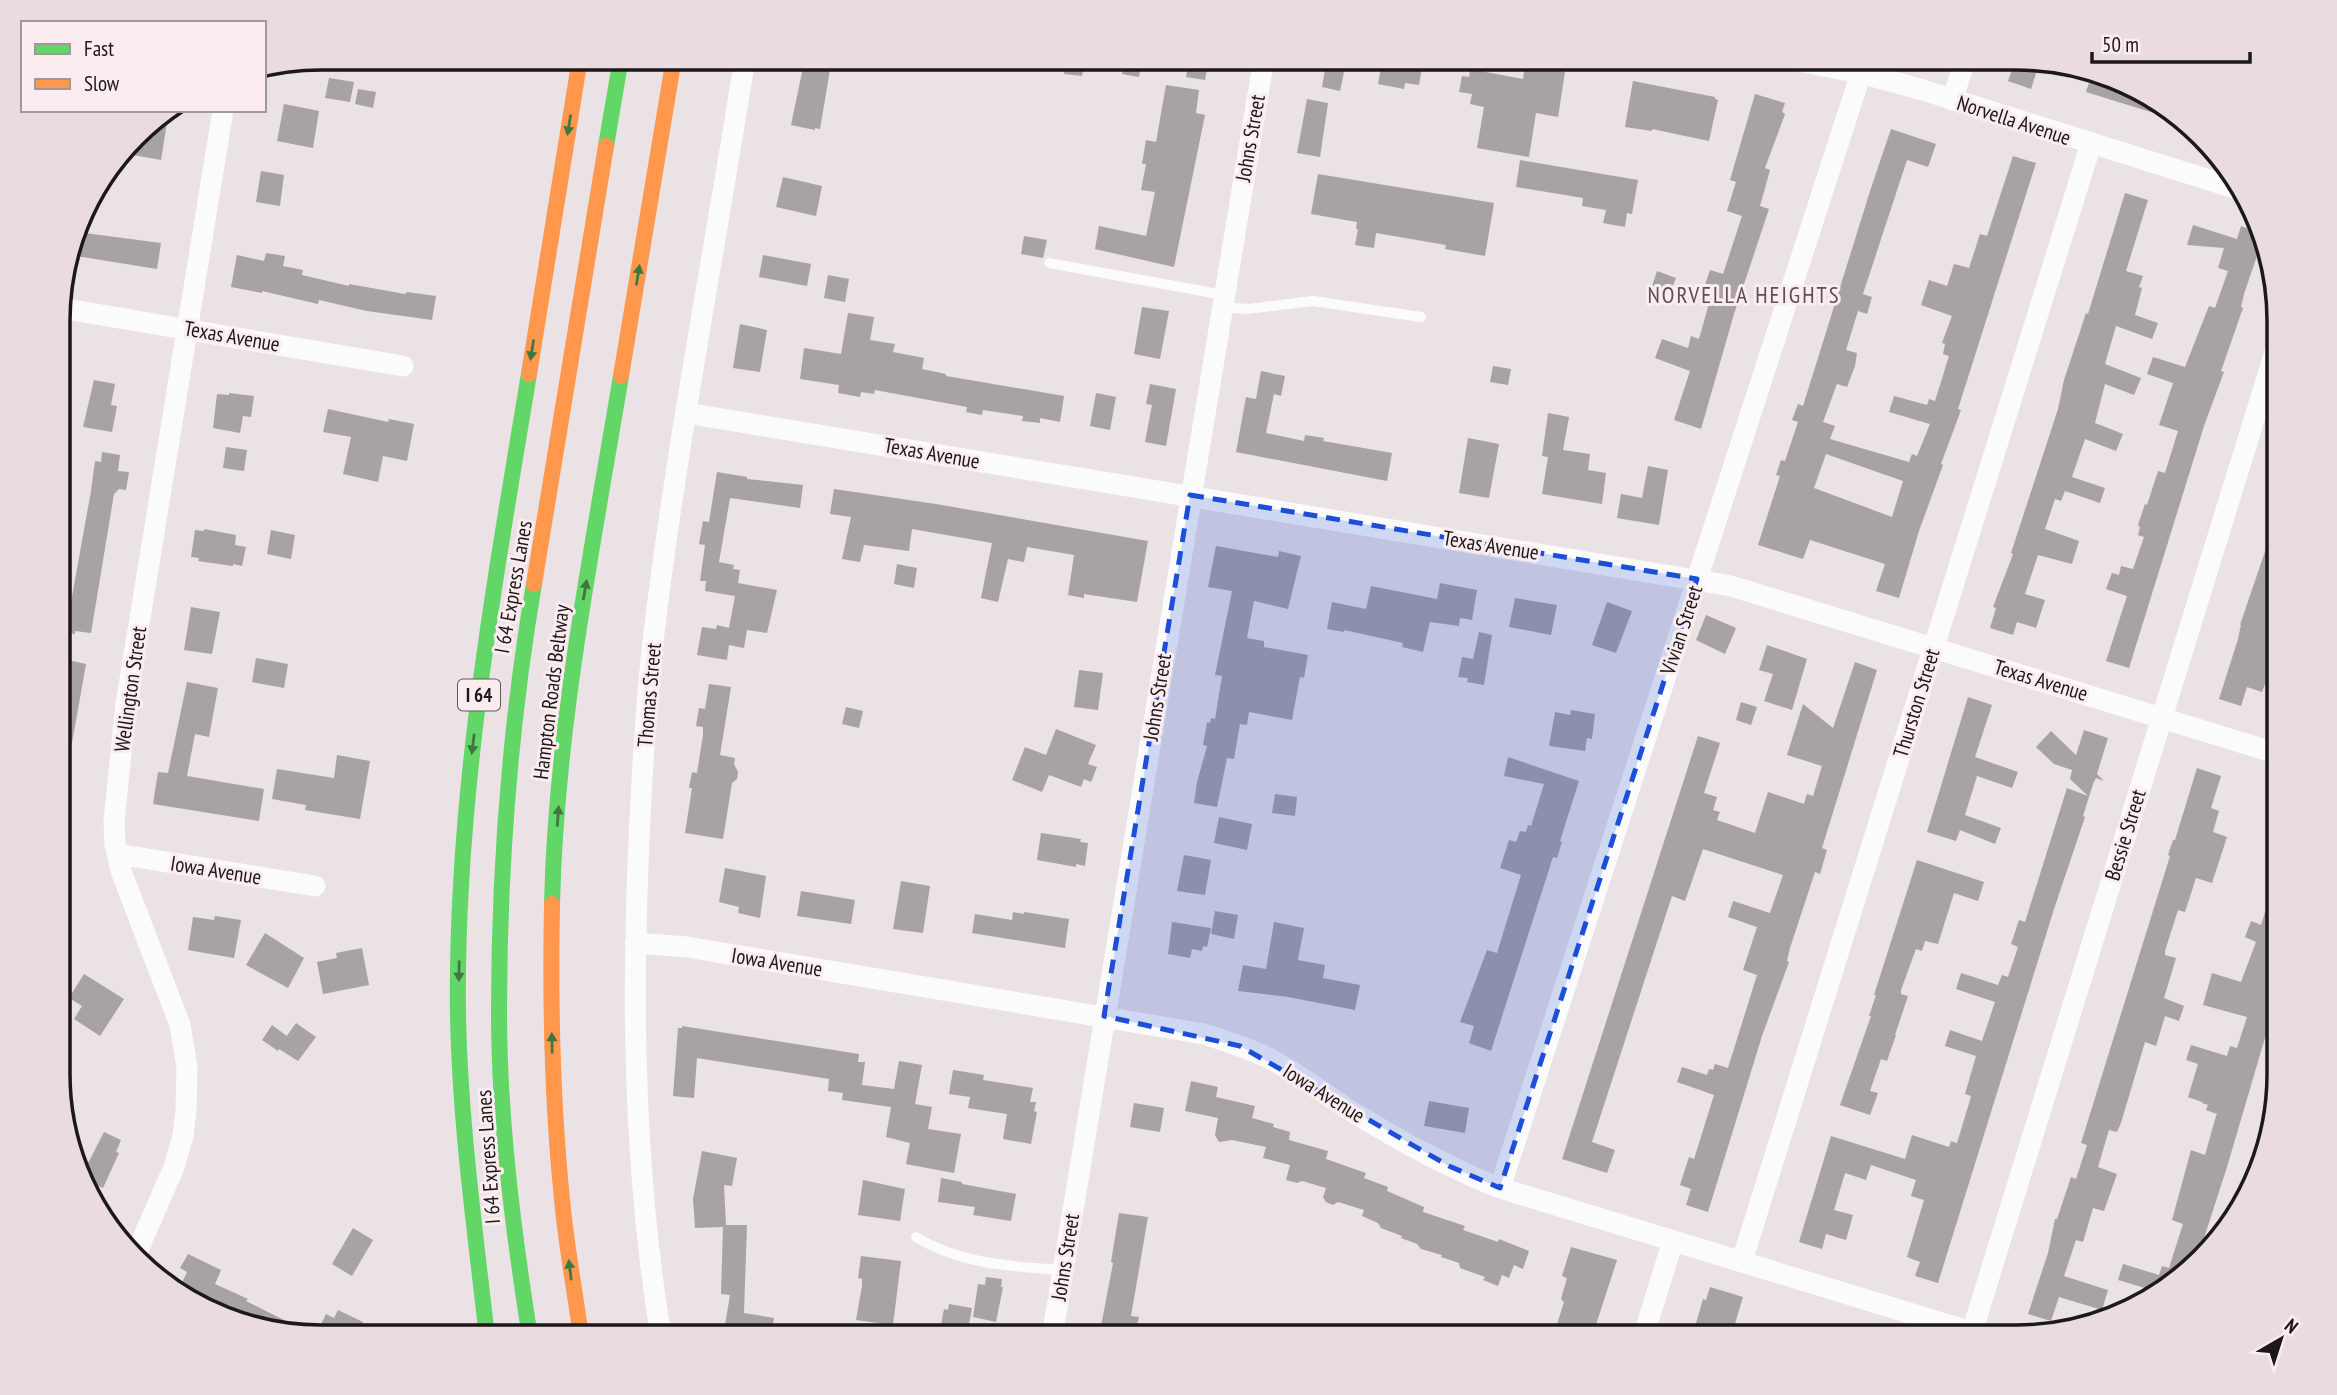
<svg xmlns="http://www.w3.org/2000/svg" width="2337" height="1395" viewBox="0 0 2337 1395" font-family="'PT Sans Narrow',sans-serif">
<rect width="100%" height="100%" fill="#eae2e4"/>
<path fill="#a7a2a3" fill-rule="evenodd" d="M805 58H832L820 129 815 128V130L791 125Z
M1066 58H1085L1082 76 1064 74Z
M1125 58H1143L1139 77 1122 74Z
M1327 58H1347L1340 91 1322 87Z
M1383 58 1423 62 1419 85 1405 83 1404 89 1378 84Z
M2016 58 2040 61 2031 89 2008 81Z
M1189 60 1208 64 1205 80 1186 77Z
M1525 65 1565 72 1558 117 1536 113 1529 157 1477 148 1484 107 1470 104 1472 94 1459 92 1462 76 1469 77 1470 69 1523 79Z
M2093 70 2148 93 2184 121 2183 122 2086 92Z
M329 78 354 82 350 102 325 98Z
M1633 81 1715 97V99L1718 100 1709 141 1652 129V131L1625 127Z
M1166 85 1199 90 1196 113 1205 115 1174 267 1095 249 1099 226 1146 236 1155 192 1141 190 1146 164H1142L1146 140 1156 142Z
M358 89 376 92 373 108 355 104Z
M1755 94 1785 103 1782 112 1785 114 1765 168 1770 170 1760 206 1769 209 1734 314 1701 429 1674 420 1690 371 1655 358 1662 339 1688 348 1691 336 1699 339 1710 300 1701 297 1710 270 1723 274 1742 216 1727 211 1736 182 1730 180Z
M1307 99 1328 103 1320 157 1297 153Z
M284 104 319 111 313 148 277 141Z
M169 110 161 160 133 155 136 138 147 123Z
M1891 129 1936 144 1928 167 1907 160 1863 294 1872 297 1867 314 1858 311 1846 350 1857 353 1855 366 1847 387 1837 384 1823 422 1835 426 1830 439 1909 462 1912 454 1917 456 1930 424 1889 412 1894 396 1927 405 1929 399 1935 401 1949 356 1943 354 1945 344 1942 343 1952 316 1921 305 1929 280 1947 286 1954 264 1969 268 1980 234 1987 236 2013 156 2036 163 1958 409 1961 410 1941 464 1943 465 1919 531 1899 598 1876 591 1885 564 1810 540 1803 559 1758 545 1780 476 1776 475 1781 460 1785 461 1798 422 1792 420 1798 404 1803 406 1871 188ZM1826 454 1903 481 1892 517 1814 488Z
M1520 160 1638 180 1632 214 1627 213 1625 227 1603 223 1606 210 1582 206 1583 198 1516 187Z
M261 171 284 175 280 206 256 202Z
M1318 174 1494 203 1485 256 1445 249 1446 245 1376 233 1374 248 1355 245 1358 229H1356L1357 222 1311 214Z
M783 177 822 186 816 216 776 207Z
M2125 193 2148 200 2126 271 2143 276 2139 287 2142 288 2135 315 2158 323 2152 339 2116 326 2105 364 2141 378 2134 395 2105 384 2095 423 2123 434 2116 451 2085 439 2072 477 2105 488 2100 503 2065 491 2061 501 2055 499 2045 529 2079 541 2072 564 2038 555 2025 594 2045 600 2036 628 2017 622 2013 635 1990 628 1996 608 1993 607 2013 554 2011 553 2058 409 2064 380 2086 313 2088 314Z
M2193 225 2237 239 2241 226 2257 232 2261 244 2244 294 2241 307 2243 308 2221 371 2224 372 2204 426 2129 668 2106 661 2127 596 2106 589 2112 573 2119 575 2121 566 2133 569 2144 537 2138 535 2140 527 2138 525 2145 504 2147 505 2158 471 2165 473 2178 431 2159 425 2173 383 2147 374 2153 357 2185 367 2209 306 2215 308 2228 271 2218 268 2224 248 2187 245Z
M77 232 161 243 157 269 70 255Z
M1024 236 1047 240 1043 258 1021 254Z
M266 253 285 256 283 266 303 270 302 275 349 286V284L405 294 407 292 436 296 432 320 367 311 319 300 318 304 262 291V293L231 287 237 255 264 261Z
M763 255 811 264 807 286 759 277Z
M1657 271 1676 278 1670 293 1652 286Z
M828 275 849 279 845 302 824 298Z
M1142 307 1169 311 1160 359 1134 354Z
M848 313 874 317 870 340 895 344 893 352 924 358 922 369 946 374V376L1064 396 1060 422 1040 418V423L1022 421 1023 416 983 410 982 415 966 412 967 407 875 390 874 394 861 392 860 397 838 393 839 385 800 379 804 348 841 354Z
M740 324 767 330 760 372 733 368Z
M1493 366 1511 369 1508 385 1490 382Z
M1261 371 1285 376 1281 396 1274 394 1266 433 1304 441 1305 435 1324 438 1323 441 1392 453 1387 481 1236 452 1246 397 1256 399Z
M94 380 115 384 111 405 117 406 112 432 83 427Z
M1150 384 1176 389 1166 446 1145 442 1152 405 1146 404Z
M229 393 254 396 251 417 243 416 240 433 213 428 217 394 229 395Z
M1096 393 1116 397 1110 430 1090 426Z
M328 409 388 422 389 419 414 424 407 461 383 456 378 482 343 474 351 437 323 432Z
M1548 413 1569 417 1563 450 1590 454 1588 470 1606 473 1602 504 1542 494 1548 457 1542 456Z
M1468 438 1499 444 1489 498 1459 493Z
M226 447 247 450 244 471 223 468Z
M102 452 120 455 118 471 129 472 126 490 119 489 114 494 91 633 75 631V634L60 632V611L69 613 91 491 95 461 101 462Z
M1648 466 1668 470 1659 525 1617 518 1621 494 1642 498Z
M717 472 747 477V479L803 485 800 508 730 498 719 562 734 565 733 569 740 570 738 583 777 590 767 633 747 630 744 648 729 645 727 660 697 655 702 627 716 629 717 625 729 628 735 596 705 591 706 581H700L705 545 699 544 703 521 709 522Z
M834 489 936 504 1148 541 1137 602 1084 594V598L1068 595 1074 555 1027 547 1024 562 1008 559 998 602 981 598 992 543 912 529 909 551 864 545 860 562 842 559 851 517 830 514Z
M2276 519H2279V689L2265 684 2262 692 2247 687 2241 706 2219 699 2238 639 2241 625H2240Z
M204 529 236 535 235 545 246 547 242 566 233 564V566L198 561 199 558 191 557 195 530 204 531Z
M271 530 295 535 291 559 267 554Z
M1216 546 1278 557 1279 551 1301 556 1288 609 1254 601 1247 638 1264 641V647L1308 655 1304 678 1300 677 1292 720 1249 712 1247 725 1240 724 1234 759 1227 758 1217 807 1194 803 1197 782 1207 746 1203 745 1207 722 1210 723 1211 718 1215 719 1222 676 1215 675 1232 591 1208 587Z
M897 564 917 568 914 588 894 584Z
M1440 583 1477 590 1472 620 1460 618 1459 626 1430 622 1423 652 1402 647 1403 643 1344 630V632L1327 629 1332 602 1366 609 1371 586 1437 599Z
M1515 598 1557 605 1551 635 1509 627Z
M1607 602 1632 611 1616 653 1592 645Z
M191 607 220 612 212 654 184 650Z
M1706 615 1736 628 1725 654 1696 640Z
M1479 632 1492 635 1484 685 1467 682 1468 678 1458 677 1462 657 1473 659Z
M1767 645 1807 659 1792 710 1764 701 1773 674 1759 670Z
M256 658 288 664 284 688 252 682Z
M63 659 86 664 69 760 60 759V678Z
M1855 662 1877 670 1822 848 1827 850 1820 874 1815 872 1790 948 1787 961 1789 962 1762 1036 1708 1212 1686 1205 1691 1189 1680 1185 1689 1157 1694 1159 1714 1095 1677 1082 1682 1067 1707 1075 1709 1069 1713 1070 1715 1064 1728 1068 1757 975 1743 970 1757 927 1728 917 1733 901 1770 913 1783 875 1703 849 1685 901 1672 896 1592 1142 1615 1150 1607 1173 1562 1159 1698 736 1720 743 1704 793 1717 797 1713 810 1720 812 1717 820 1755 833 1768 792 1804 804 1807 794 1813 796 1822 766 1787 755 1803 704 1833 728Z
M1079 670 1103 673 1098 710 1074 707Z
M187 682 218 688 209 737 195 734 187 776 264 789 259 821 153 804 158 772 168 773Z
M709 684 731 687 720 755 735 758 734 764 738 772 737 779 732 783 723 839 685 833 692 788H689L692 772 697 773 703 735V727L696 726 699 708 705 709Z
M1968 697 1992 705 1975 757 2018 772 2012 788 1977 776 1965 815 2001 828 1995 844 1960 830 1956 841 1927 832Z
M1741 702 1757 707 1751 725 1736 720Z
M846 707 863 711 859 728 842 724Z
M1571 710 1595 714 1592 739 1587 738 1585 751 1549 746 1555 712 1570 715Z
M1056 729 1096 745 1088 764 1097 767 1091 782 1084 779 1081 787 1049 775 1042 792 1012 780 1025 747 1046 755Z
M2084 730 2108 738 2097 774 2104 781 2096 778 2093 784 2083 816 2085 817 2054 909 1938 1283 1915 1276 1920 1262 1907 1257 1924 1200 1911 1196 1916 1180 1871 1165 1866 1180 1845 1173 1834 1210 1853 1215 1846 1240 1826 1234 1822 1249 1799 1242 1831 1136 1905 1159 1912 1135 1949 1147 1951 1141 1957 1143 1970 1100 1971 1096 1965 1094 1976 1056 1945 1046 1950 1030 1982 1041 1995 1002 1956 989 1961 973 1998 985 2002 975 2008 977 2018 947 2011 944 2019 920 2025 922 2067 788 2088 796 2070 779 2072 770 2054 764 2036 747 2051 731 2076 755Z
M337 755 370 761 360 819 305 810 306 805 272 799 277 769 334 778Z
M1508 757 1579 781 1560 841 1562 842 1557 858 1553 857 1491 1051 1469 1043 1474 1026 1460 1022 1487 950 1497 953 1521 875 1500 868 1509 840 1516 842 1520 831 1526 832 1528 825 1531 826 1544 784 1504 776Z
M2197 768 2221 776 2211 808 2219 811 2213 832 2227 837 2212 883 2196 878 2185 912 2178 910 2165 951V955L2176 958 2164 998 2184 1006 2179 1021 2165 1016 2156 1046 2145 1042 2121 1123 2117 1132 2109 1130 2098 1167 2117 1174 2104 1211 2093 1208 2083 1242 2076 1240 2064 1276 2108 1290 2102 1310 2059 1297 2051 1321 2028 1314 2048 1253 2055 1219H2057L2071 1177 2076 1179 2087 1145 2081 1143 2170 856 2168 855 2173 840H2175Z
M1275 794 1297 797 1295 816 1272 813Z
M1219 817 1252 824 1247 850 1214 843Z
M1041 833 1081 839 1080 842 1088 843 1085 866 1076 864V867L1037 860Z
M1184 855 1211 860 1205 895 1177 891Z
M1917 860 1984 882 1978 901 1954 893 1938 944 1925 941 1922 951 1916 949 1901 990V994L1908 996 1895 1035H1896L1887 1061 1881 1059 1870 1091 1878 1093 1870 1115 1840 1105 1871 1016H1869L1876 995H1874Z
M725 868 766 876 760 918 738 913 739 907 719 902Z
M901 881 930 886 923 933 893 929Z
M801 891 855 900 851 924 797 916Z
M1215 911 1238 915 1234 939 1211 934Z
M1013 912 1024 914V912L1069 919 1065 948 972 933 975 914 1012 920Z
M2265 912 2279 917V1016L2272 1014 2227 1167 2195 1266 2153 1298 2155 1291 2118 1280 2123 1264 2159 1275 2162 1266 2169 1268 2183 1224 2172 1220 2191 1150 2205 1155 2216 1116 2217 1114 2206 1110 2208 1105 2202 1103V1102L2188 1097 2198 1064 2186 1060 2191 1045 2227 1056 2230 1046 2237 1048 2247 1017 2203 1005 2212 973 2241 982 2256 942 2245 937 2251 921 2261 925Z
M215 916 241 920 234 958 188 950 193 917 214 920Z
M1172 922 1211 928 1207 947 1203 946 1202 951 1192 949 1190 958 1168 954Z
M1274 922 1304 928 1298 960 1325 965 1323 978 1360 985 1355 1010 1288 997 1238 991 1243 965 1266 969Z
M265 933 304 958 288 988 246 965Z
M362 948 369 985 323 994 317 962 337 958 336 953Z
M84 974 124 999 100 1036 74 1019 82 1006 69 998Z
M296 1023 316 1037 298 1061 279 1049 278 1051 262 1040 272 1025 287 1036 286 1037Z
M682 1026 859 1054 858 1062H865L862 1085 894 1089 899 1061 922 1065 915 1104 932 1107 928 1129 961 1134 954 1173 906 1164 910 1143 886 1137 891 1107 842 1100 843 1093 828 1091 829 1079 697 1058 694 1098 673 1096 678 1028H682Z
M953 1070 984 1075 983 1080 1033 1088 1030 1102H1036L1034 1111 1037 1112 1031 1144 1003 1139 1007 1114 968 1108 970 1097 949 1094Z
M1191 1081 1218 1087 1216 1097 1255 1106 1252 1118 1274 1124 1273 1127 1290 1132 1289 1140 1328 1151 1326 1159 1366 1173 1364 1178 1388 1187 1387 1191 1424 1207 1423 1212 1465 1226 1463 1230 1498 1242 1499 1239 1529 1251 1523 1269 1514 1265 1509 1278 1502 1275 1498 1286 1483 1280 1485 1277 1460 1268 1459 1263 1441 1257 1442 1255 1421 1249 1417 1244 1401 1238 1402 1236 1381 1228 1378 1223 1362 1216 1364 1210 1338 1202 1333 1205 1326 1202 1323 1197 1326 1188 1302 1181 1297 1183 1286 1180 1290 1165 1263 1158 1266 1147 1232 1140 1219 1142 1215 1135 1218 1118 1185 1111Z
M1429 1101 1469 1108 1465 1133 1424 1126Z
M1134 1103 1164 1108 1160 1132 1130 1127Z
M104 1132 121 1140 116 1152 119 1153 103 1188 87 1181 84 1171Z
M702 1151 737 1158 732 1186 724 1185 726 1225H747L744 1313 774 1318 771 1337H723L730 1295 721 1294 723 1227 695 1228 693 1199Z
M941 1178 962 1182V1184L1016 1194 1011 1221 973 1215 975 1207 938 1202Z
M863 1180 905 1189 900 1221 858 1215Z
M1119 1213 1148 1217 1131 1316 1139 1317 1134 1337H1099L1113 1263 1111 1262Z
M353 1228 373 1240 352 1276 332 1264Z
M1571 1247 1617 1260 1592 1337H1553L1564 1302 1561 1299 1567 1278 1562 1276Z
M188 1254 221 1270 215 1284 248 1299 246 1301 310 1333 309 1336 252 1328 189 1302 178 1291 187 1272 180 1268Z
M861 1256 901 1261 893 1325 856 1320 862 1286V1279L858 1278Z
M986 1277 1002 1279 1001 1287H1003L996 1322 973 1317 978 1284 985 1285Z
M1710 1287 1743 1297 1731 1337H1692L1703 1299 1706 1300Z
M949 1304 972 1308 968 1330 941 1325 944 1309 948 1310Z
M338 1310 363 1322 355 1337H315L326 1314 334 1318Z"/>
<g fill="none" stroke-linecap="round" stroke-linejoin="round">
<path stroke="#fcfbfb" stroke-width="10" d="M1049 263 1224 295
M1222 307 1248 309 1313 301 1421 317
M916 1237C962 1265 1011 1266 1063 1270"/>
<path stroke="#fcfbfb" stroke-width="21" d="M1782 58 1861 73 1923 90 2244 191
M1952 100 1966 58
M60 308 403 366
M686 413 1731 586 2279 754
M117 854 315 886
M635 943 687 947 1204 1034C1228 1042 1252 1049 1274 1061 1301 1076 1326 1095 1351 1111 1398 1140 1449 1168 1500 1188L1988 1337
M1500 1188 1861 73
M137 1252 174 1167 183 1136 186 1110 187 1067 180 1025 121 871 115 844 114 821 126 704 223 110
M1742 1261 2091 144
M1972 1332 2279 339
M661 1337C637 1190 632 1040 637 892 640 805 644 719 654 633 677 440 715 250 745 58
M1052 1337 1264 58
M1643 1337 1673 1241"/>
<path stroke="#63d668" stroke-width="16" d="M606 146 621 58
M552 904C556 727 592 551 621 376
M487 1337C475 1230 460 1123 458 1015 455 799 494 586 529 374
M530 1337C513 1230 499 1120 499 1011 499 868 510 725 534 584"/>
<path stroke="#ff974d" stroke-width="16" d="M529 374 580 58
M621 376 674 58
M534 584 606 146
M552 904C550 1003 552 1101 562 1199 566 1245 575 1291 581 1337"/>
</g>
<defs><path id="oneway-solid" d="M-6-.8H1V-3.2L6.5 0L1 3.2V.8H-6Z" transform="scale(1.75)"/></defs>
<g fill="#407741">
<use href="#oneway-solid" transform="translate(569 125) rotate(99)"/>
<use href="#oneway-solid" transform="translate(638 275) rotate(-81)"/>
<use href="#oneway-solid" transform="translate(532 350) rotate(99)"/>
<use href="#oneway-solid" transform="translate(585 590) rotate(-80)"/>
<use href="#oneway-solid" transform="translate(473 744) rotate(97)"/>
<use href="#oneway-solid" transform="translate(558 816) rotate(-86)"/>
<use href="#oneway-solid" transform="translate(459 971) rotate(91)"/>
<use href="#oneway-solid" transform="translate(552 1043) rotate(-91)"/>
<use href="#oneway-solid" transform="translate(570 1270) rotate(-97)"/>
</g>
<path fill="#1d4ed8" fill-opacity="0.2" stroke="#1d4ed8" stroke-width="5" stroke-dasharray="14 9" stroke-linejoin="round" d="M1190 495 1697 579 1500 1188 1449 1166 1240 1046 1104 1016Z"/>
<g text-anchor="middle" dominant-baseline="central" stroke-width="6" stroke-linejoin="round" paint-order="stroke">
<rect fill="#fbecf0" stroke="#60585a" stroke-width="2" x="458" y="679.5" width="42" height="31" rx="5"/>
<g font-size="19" font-weight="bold" fill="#1d181a">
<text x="479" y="695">I 64</text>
</g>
<g font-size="21" fill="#1d181a" stroke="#fbecf0">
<text transform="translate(2014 120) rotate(18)">Norvella Avenue</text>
<text transform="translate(1250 138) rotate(-80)">Johns Street</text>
<text transform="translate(232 336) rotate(10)">Texas Avenue</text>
<text transform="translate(932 453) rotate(10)">Texas Avenue</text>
<text transform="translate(1491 545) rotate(9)">Texas Avenue</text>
<text transform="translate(513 587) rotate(-80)">I 64 Express Lanes</text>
<text transform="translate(1681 630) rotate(-72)">Vivian Street</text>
<text transform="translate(2041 680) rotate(17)">Texas Avenue</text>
<text transform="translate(130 689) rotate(-82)">Wellington Street</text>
<text transform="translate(551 692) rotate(-83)">Hampton Roads Beltway</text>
<text transform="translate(649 695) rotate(-85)">Thomas Street</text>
<text transform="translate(1157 697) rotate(-81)">Johns Street</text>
<text transform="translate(1916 703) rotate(-73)">Thurston Street</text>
<text transform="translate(2125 835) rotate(-73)">Bessie Street</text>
<text transform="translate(216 870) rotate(9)">Iowa Avenue</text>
<text transform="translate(777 962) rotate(9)">Iowa Avenue</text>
<text transform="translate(1324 1093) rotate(32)">Iowa Avenue</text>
<text transform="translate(488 1157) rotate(-94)">I 64 Express Lanes</text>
<text transform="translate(1065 1257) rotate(-81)">Johns Street</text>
</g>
<g font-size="23" letter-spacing="2" fill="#5c5054" stroke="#fbecf0">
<text x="1744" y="294">NORVELLA HEIGHTS</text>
</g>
</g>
<path d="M0 0H2337V1395H0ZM321 70H2016A251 251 0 0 1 2267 321V1074A251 251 0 0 1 2016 1325H321A251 251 0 0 1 70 1074V321A251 251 0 0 1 321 70Z" fill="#e9dbdf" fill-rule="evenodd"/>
<path fill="none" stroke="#1d181a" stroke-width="3.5" d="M321 70H2016A251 251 0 0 1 2267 321V1074A251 251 0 0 1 2016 1325H321A251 251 0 0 1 70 1074V321A251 251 0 0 1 321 70Z"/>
<rect x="21" y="21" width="245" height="91" fill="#fbecf0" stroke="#a2979a" stroke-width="2"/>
<rect x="35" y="44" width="35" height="10" fill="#63d668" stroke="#a2979a" stroke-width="2"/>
<text x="84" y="56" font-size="21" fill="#1d181a">Fast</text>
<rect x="35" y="79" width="35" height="10" fill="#ff974d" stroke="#a2979a" stroke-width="2"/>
<text x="84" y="91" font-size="21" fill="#1d181a">Slow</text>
<g transform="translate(2281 1339) rotate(39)" stroke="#fbecf0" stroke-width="5" paint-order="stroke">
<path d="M0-5L12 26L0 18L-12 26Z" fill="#1d181a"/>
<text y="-10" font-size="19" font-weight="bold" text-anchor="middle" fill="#1d181a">N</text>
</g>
<path d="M2092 52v10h158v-10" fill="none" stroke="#1d181a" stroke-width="3.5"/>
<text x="2102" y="52" font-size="21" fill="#1d181a" stroke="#fbecf0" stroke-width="5" paint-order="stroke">50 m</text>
</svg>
